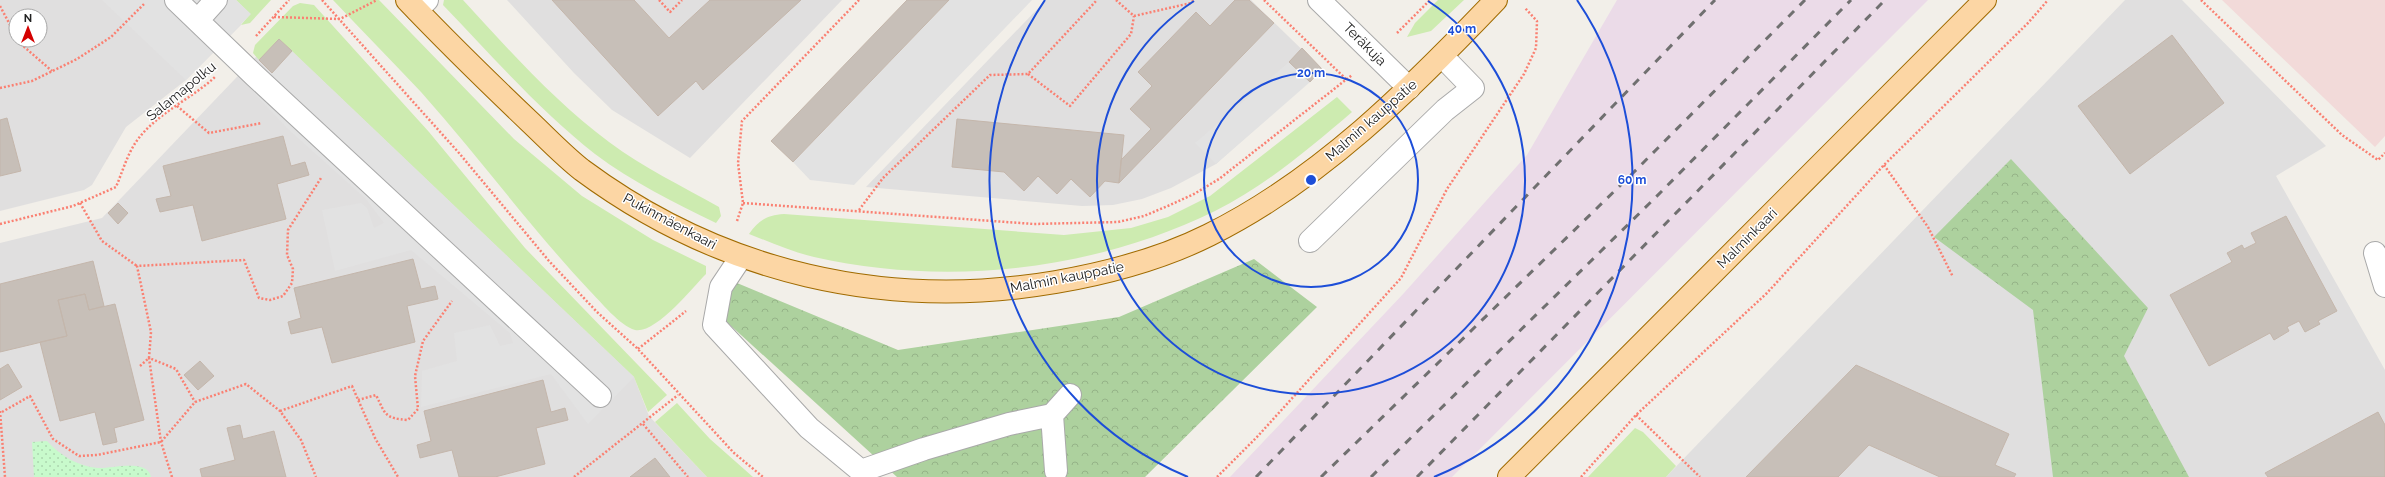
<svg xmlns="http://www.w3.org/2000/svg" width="2385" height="477" viewBox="0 0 2385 477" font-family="Raleway,sans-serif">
<defs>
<pattern id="forest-crowns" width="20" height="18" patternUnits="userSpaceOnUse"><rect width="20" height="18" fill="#add19e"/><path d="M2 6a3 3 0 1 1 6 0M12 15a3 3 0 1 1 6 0" fill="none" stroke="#95b388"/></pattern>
<pattern id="park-dots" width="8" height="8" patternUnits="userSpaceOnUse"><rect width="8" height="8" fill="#c8facc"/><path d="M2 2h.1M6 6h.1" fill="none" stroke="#acd6af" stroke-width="1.8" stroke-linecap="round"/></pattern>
</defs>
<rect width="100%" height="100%" fill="#f2efe9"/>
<path fill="#e0dfdf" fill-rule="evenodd" d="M0 0H236L241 25 186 80 126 127 92 185 84 190 0 211ZM16 16H40V40H16Z
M507 0H842L690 158 612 110 574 73Z
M1046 0H1251L1322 69 1216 164 1171 188 1142 199 1113 205 1082 206 866 187Z
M2125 0H2182L2326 146 2276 176 2385 370V477H1666Z
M276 36 634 377 649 416 707 477H0V243L102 218Z"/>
<path fill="#f2dad9" d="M2222 0H2385V136L2375 147Z"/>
<path fill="#ebdbe8" d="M1617 0H1928L1452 477H1230L1404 293 1527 155Z"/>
<path fill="#cdebb0" d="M236 0H271L250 23 241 25 250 14Z
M333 0H379L514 139 582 196 653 240 706 266V274C692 288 656 334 635 330 620 326 600 301 589 290 530 227 479 157 421 92 392 61 362 31 333 0Z
M444 0H463C509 50 555 102 609 142 644 168 682 186 719 207L721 216 716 223C675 203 632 182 595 154 539 110 492 56 443 5Z
M1438 0H1464L1431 31 1407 37 1415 23Z
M300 3 314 5 429 132 525 248 667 395 648 412 634 377 279 39 259 60 253 53 255 45 293 6Z
M1337 97 1352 112C1310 148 1265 186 1215 211 1092 271 947 287 814 257 792 252 770 242 749 234 759 220 767 215 784 214L1064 235 1131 228 1168 217 1210 196Z
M677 403 710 439 753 477H707L655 422Z
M1635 428 1643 432 1676 466 1666 477H1588Z"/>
<path fill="url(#forest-crowns)" d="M2011 159 2148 308 2124 356 2189 477H2053L2033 310 1934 237Z
M1254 259 1317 307 1145 477H897L718 314 725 278 898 350 1119 317Z"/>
<path fill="url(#park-dots)" d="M47 441C61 456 77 466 98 468 110 469 148 458 151 477H34L32 442Z"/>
<path fill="#e2e2e2" d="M102 0H236L251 14 186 80Z
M949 0H1032L854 185 810 180 793 162Z
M292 51 634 377 588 424 551 374 421 407 422 371 457 361 454 333 490 325 500 346 513 343 510 333 411 250 335 271 322 210 361 203 367 208 374 228 384 223 366 199 288 129 254 93Z
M1289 62 1310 82 1216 164 1195 143Z"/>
<path fill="#c7bfb8" stroke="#c4b6ab" d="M552 0H634L669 38 710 0H801L703 90 696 81 658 116Z
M907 0H949L793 162 771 141Z
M1235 0H1249L1274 23 1119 183 1121 160 1151 129 1130 109 1152 86 1138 72 1196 12 1210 26Z
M2172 35 2224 103 2130 174 2078 106Z
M279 39 292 51 272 73 259 60Z
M1302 48 1322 69 1310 82 1289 62Z
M7 118 21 171 0 176V120Z
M957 119 1124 135 1119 183 1105 181 1090 197 1071 179 1057 194 1038 176 1024 191 1004 172 952 167Z
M283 136 291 166 305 162 309 175 277 184 286 219 202 241 193 205 160 212 156 199 171 196 163 166Z
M118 203 128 213 118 224 108 213Z
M2286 216 2337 311 2318 321 2320 324 2305 332 2299 321 2287 327 2289 331 2274 340 2270 333 2209 366 2170 295 2232 262 2227 253 2242 245 2244 249 2256 243 2251 233Z
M413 259 421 289 435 286 438 299 407 306 415 342 332 363 322 327 291 334 288 322 301 318 294 288Z
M93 261 104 306 89 310 85 294 58 300 67 336 0 352V284Z
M85 294 89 310 115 304 144 420 114 428 117 442 103 445 95 412 60 421 40 342 67 336 58 300Z
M200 361 214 376 198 390 184 375Z
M8 364 22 387 0 400V369Z
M1856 365 2009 434 1995 465 2016 474 2014 477H1940L1869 445 1838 477H1746Z
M543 380 551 412 565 408 568 420 536 428 545 464 495 477H459L452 450 420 458 417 445 431 441 424 411Z
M2378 412 2385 425V477H2268L2265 473Z
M240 425 243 439 274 431 286 477H202L200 469 235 460 227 428Z
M655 458 670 477H630Z"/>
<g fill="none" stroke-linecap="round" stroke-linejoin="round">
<defs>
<path id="minor" d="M176 0 255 76 600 396
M1319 0 1409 88
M417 10 427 0
M198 20 216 0
M1310 241 1445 110 1473 88 1442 56
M2375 253 2385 286
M741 257 721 287 714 325 809 428 861 471 924 449 1009 424 1052 415 1070 395
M1052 415 1056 471"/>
<path id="major" d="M407 0C447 42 488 82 530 122 547 138 564 156 582 170 721 273 886 311 1056 282 1108 273 1161 259 1209 235 1320 180 1411 89 1496 0
M1509 477 1985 0"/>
</defs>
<use href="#minor" stroke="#a9a9a9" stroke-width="24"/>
<use href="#major" stroke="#a06b00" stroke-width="24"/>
<path stroke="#fa8072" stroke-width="2.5" stroke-dasharray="2 2" stroke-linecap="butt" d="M322 0 459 153 549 261 597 312 638 349 734 453 763 477
M659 0 670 12 682 0
M1116 0 1134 16 1191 3 1194 0
M1264 0 1347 80
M2201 0 2342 135 2378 160 2385 153
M0 6 16 36
M274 17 340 19 377 0
M1397 33 1430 0
M256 36 289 0
M19 40 22 45 52 71
M1028 74 1070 106 1131 34 1134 16
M0 88 32 81 77 59 111 37 145 3
M177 106 209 133 262 123
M1884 165 1928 227 1953 277
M80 203 102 241 137 266
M743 203 1034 224 1118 222 1144 216 1170 205 1194 194 1219 179 1352 75
M859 210 883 178 990 75 1028 74 1097 0
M737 221 743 203 738 163 742 121 859 0
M0 224 73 206 116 187C122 173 127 155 136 142 155 114 190 100 215 77
M638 349 686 311
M140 366 149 358 151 332 137 266 244 260 259 298 270 300 283 296 292 283 293 269 287 255 288 230 321 178
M358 400 376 395C386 415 384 418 408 420L418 409 415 376 423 341 452 301
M0 411 5 477
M280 411 352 386 375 438 398 477
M2 412 30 396 53 439 79 456 97 455 161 442 195 402 246 384 280 411 301 440 316 477
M1636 415 1700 477
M643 424 688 477
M172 477 161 442 149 358 176 369 195 402
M574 477 678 395
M1217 477 1257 437 1401 278 1447 189 1524 74 1536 48 1537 21 1525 8
M1581 477 1636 415 1767 293 1884 165 2028 23 2048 0"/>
<use href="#minor" stroke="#fff" stroke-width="22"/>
<use href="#major" stroke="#fcd6a4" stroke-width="22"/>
<path stroke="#707070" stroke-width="3" stroke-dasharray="8 8" stroke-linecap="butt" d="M1256 477 1715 0
M1321 477 1632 174 1805 0
M1371 477 1656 197 1851 0
M1417 477 1885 0"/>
</g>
<g fill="none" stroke="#1d4ed8" stroke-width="2">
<circle cx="1311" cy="180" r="107"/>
<path d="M1428 1A214 214 0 1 1 1194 1"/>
<path d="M1188 477A321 321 0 0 1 1045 0M1577 0A321 321 0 0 1 1434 477"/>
</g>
<g text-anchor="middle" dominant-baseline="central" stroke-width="3" stroke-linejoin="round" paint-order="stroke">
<g font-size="14" fill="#222" stroke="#fff">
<text transform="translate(1365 44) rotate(45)">Teräkuja</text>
<text transform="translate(181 91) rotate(-39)">Salamapolku</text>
<text transform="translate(1371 120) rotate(-41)">Malmin kauppatie</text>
<text transform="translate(670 221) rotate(28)">Pukinmäenkaari</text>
<text transform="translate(1747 238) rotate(-45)">Malminkaari</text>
<text transform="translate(1067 277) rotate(-11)">Malmin kauppatie</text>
</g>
</g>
<circle cx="1311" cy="180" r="6" fill="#1d4ed8" stroke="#fff" stroke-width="2"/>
<g font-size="12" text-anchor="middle" font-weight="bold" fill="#1d4ed8" stroke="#fff" stroke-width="3" stroke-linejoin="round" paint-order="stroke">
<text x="1462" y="33">40 m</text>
<text x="1311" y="77">20 m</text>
<text x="1632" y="184">60 m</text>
</g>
<g transform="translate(28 28)"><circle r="19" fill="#ffffff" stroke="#a7a7a7"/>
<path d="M0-3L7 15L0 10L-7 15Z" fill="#d40000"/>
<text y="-6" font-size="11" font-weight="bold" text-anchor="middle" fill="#222222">N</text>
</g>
</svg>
